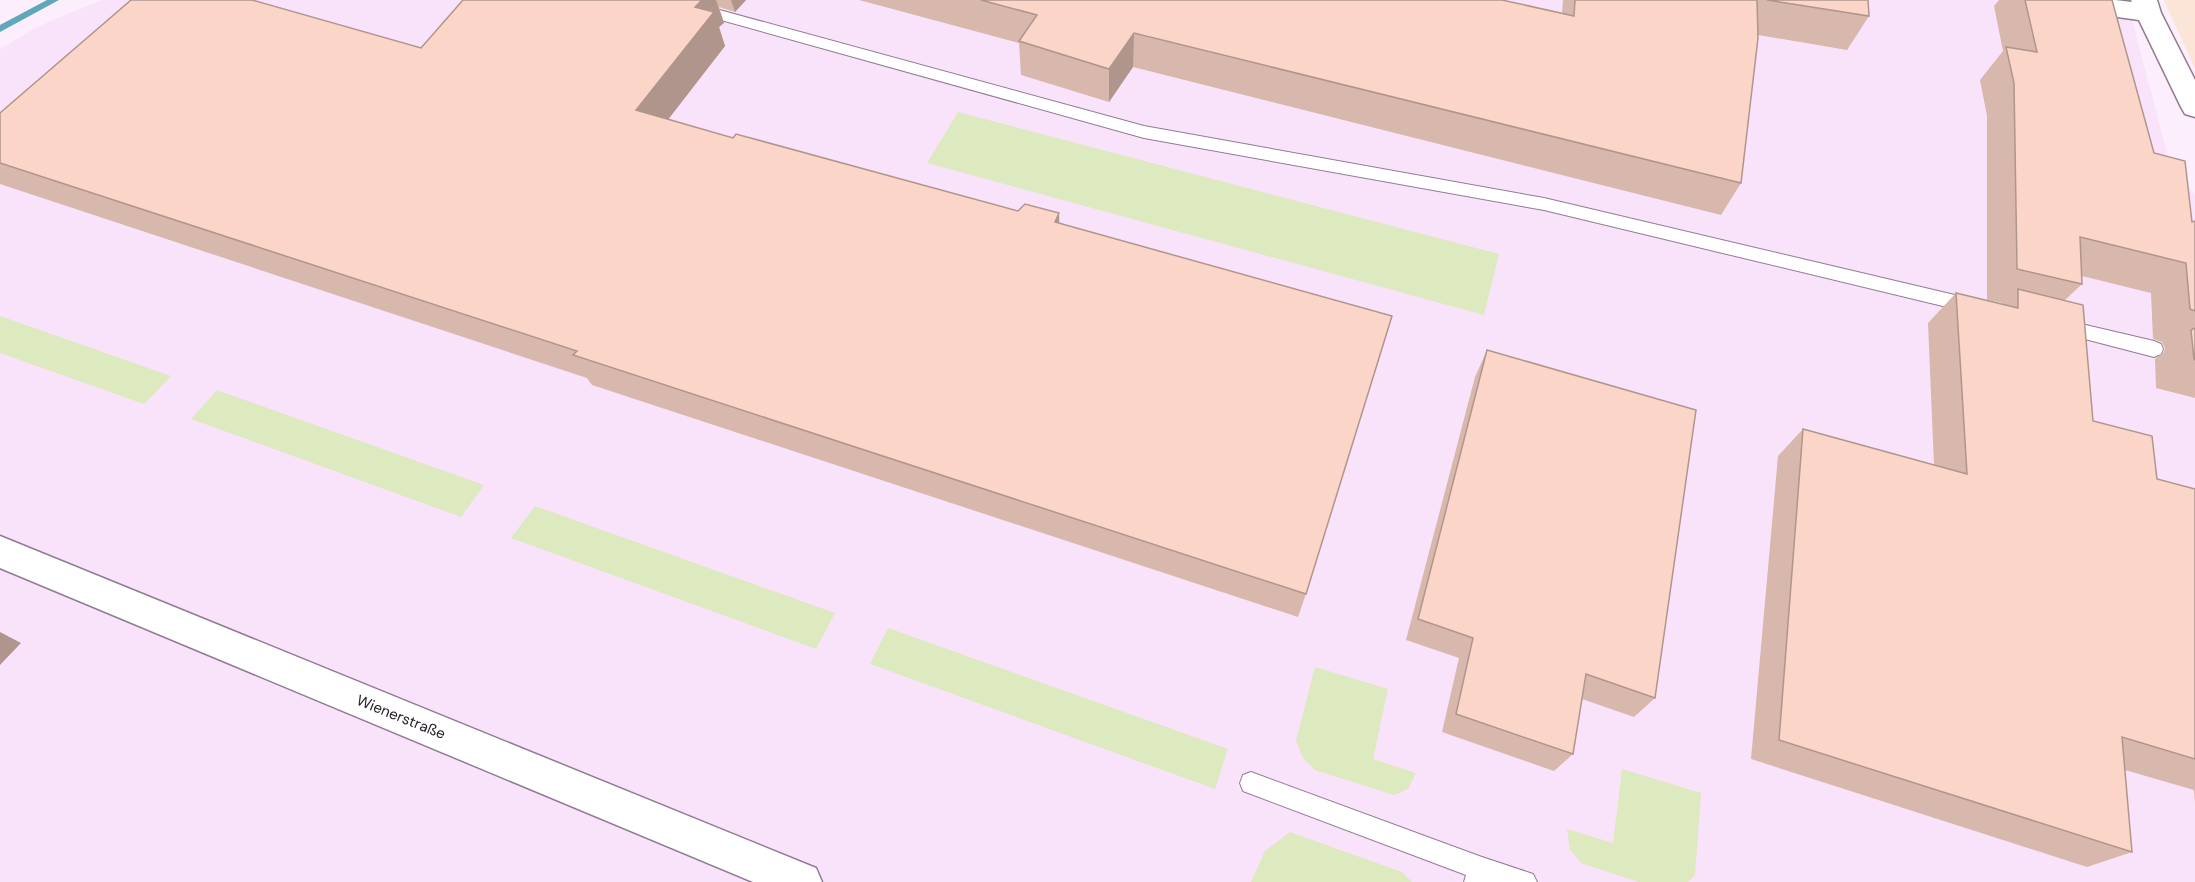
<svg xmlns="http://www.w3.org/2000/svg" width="2195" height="882" viewBox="0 0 2195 882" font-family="'DM Sans',sans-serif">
<rect width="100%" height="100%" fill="#fceefd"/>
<path fill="#fae5d7" d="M2164 0H2195V68L2166 5Z"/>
<path fill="#f9e3fb" d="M101 0H2127L2168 157 2195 195V882H0V49L37 27Z"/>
<path fill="#dde9be" d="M958 112 1499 254 1484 315 927 163Z
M0 316 171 376 144 404 0 353Z
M217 390 484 485 461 517 191 419Z
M535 506 835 613 816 649 511 538Z
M888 628 1228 749 1215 789 870 664Z
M1315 667 1388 689 1373 759 1416 773 1408 789 1394 795 1315 770 1303 758 1296 741Z
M1622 769 1701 793 1695 875 1688 882H1639L1581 863 1570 850 1567 829 1613 843Z
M1290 832 1402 872 1412 882H1251L1265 851Z"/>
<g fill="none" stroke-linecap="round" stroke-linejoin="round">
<path fill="#5ea8b9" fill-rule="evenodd" d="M47 0H59L0 32V25Z"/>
<defs>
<path id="service" d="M657 0H683L1144 126 1544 198 1976 300 1982 302 1985 307 1982 312 1976 314 1544 210 1144 138 660 3Z
M2060 319 2154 341 2161 344 2163 349 2161 354 2154 357 2054 331 2051 326 2054 321Z
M1251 772 1479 856 1533 874 1537 882H1464L1466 875 1243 791 1240 783 1243 775Z"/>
<path id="minor" d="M2040 0H2115L2132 2 2131 0H2157L2161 13 2195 80V117L2185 114 2181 107 2139 20 2053 8 2044 6Z"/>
<path id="tertiary" d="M0 536 816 868 822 882H753L0 568Z"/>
</defs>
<use href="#service" stroke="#907c92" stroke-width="2"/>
<use href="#minor" stroke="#907c92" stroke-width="3"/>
<use href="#tertiary" stroke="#907c92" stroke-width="3"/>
<use href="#service" fill="#fff" fill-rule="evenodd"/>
<use href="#minor" fill="#fff" fill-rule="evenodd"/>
<use href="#tertiary" fill="#fff" fill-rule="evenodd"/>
</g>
<path fill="#d8b7ac" d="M463 0H746L735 12 719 7 724 23 719 27 725 46 668 119 733 138 1059 223 1306 594 1298 617 592 385 587 378 0 184V113L421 48Z
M859 0H1502L1562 14 1563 0H1868L1869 16 1847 50 1758 35 1741 183 1721 215 1133 67 1109 102 1021 75 1019 43Z
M1999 0H2112L2154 153 2192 222 2195 221V398L2156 388 2155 359 2164 352 2165 348 2162 342 2153 339 2151 293 2082 276V284L2065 300 2093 421 2157 479 2195 489V804L2194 790 2125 770 2132 852 2087 867 1751 759 1778 456 1803 429 1934 465 1928 323 1956 293 2003 304V303L1987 300V116L1980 80 2003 51 1994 6Z
M1487 350 1655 698 1634 717 1582 699 1573 754 1554 771 1442 732 1459 658 1406 640 1475 377Z"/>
<path fill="#b0958c" d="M702 0H716L724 23 719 27 725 46 650 143 636 110 695 7Z
M731 0H746L735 12Z
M1134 33 1133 67 1109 102V69Z
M1059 213 1060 245 1055 222Z
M0 632 21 643 0 665Z"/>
<path fill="#fbd5c8" stroke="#b0958c" stroke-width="1.5" d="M131 0H252L421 48 463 0H702L695 7 714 12 636 110 733 138 736 134 1018 211 1025 204 1059 213 1055 222 1392 316 1306 594 573 355 577 351 0 163V113Z
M981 0H1502L1574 16 1575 0H1757L1758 38 1741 183 1134 33 1109 69 1019 41 1037 15Z
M1767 0H1868L1869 16Z
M2025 0H2112L2154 153 2185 161 2192 222 2195 221V311L2190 309 2186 263 2080 237 2082 284 2017 269 2014 83 2006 47 2037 52Z
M2018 289 2083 305 2093 421 2152 436 2157 479 2195 489V759L2122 737 2132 852 1779 740 1803 429 1967 474 1956 293 2018 308Z
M2195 328V360L2194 359 2191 330Z
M1487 350 1696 410 1655 698 1586 674 1573 754 1456 714 1473 638 1418 619Z"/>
<g text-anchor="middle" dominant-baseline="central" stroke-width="5" stroke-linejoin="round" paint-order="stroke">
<g font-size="15" fill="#282029" stroke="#fff">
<text transform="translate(401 717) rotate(22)">Wienerstraße</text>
</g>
</g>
</svg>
